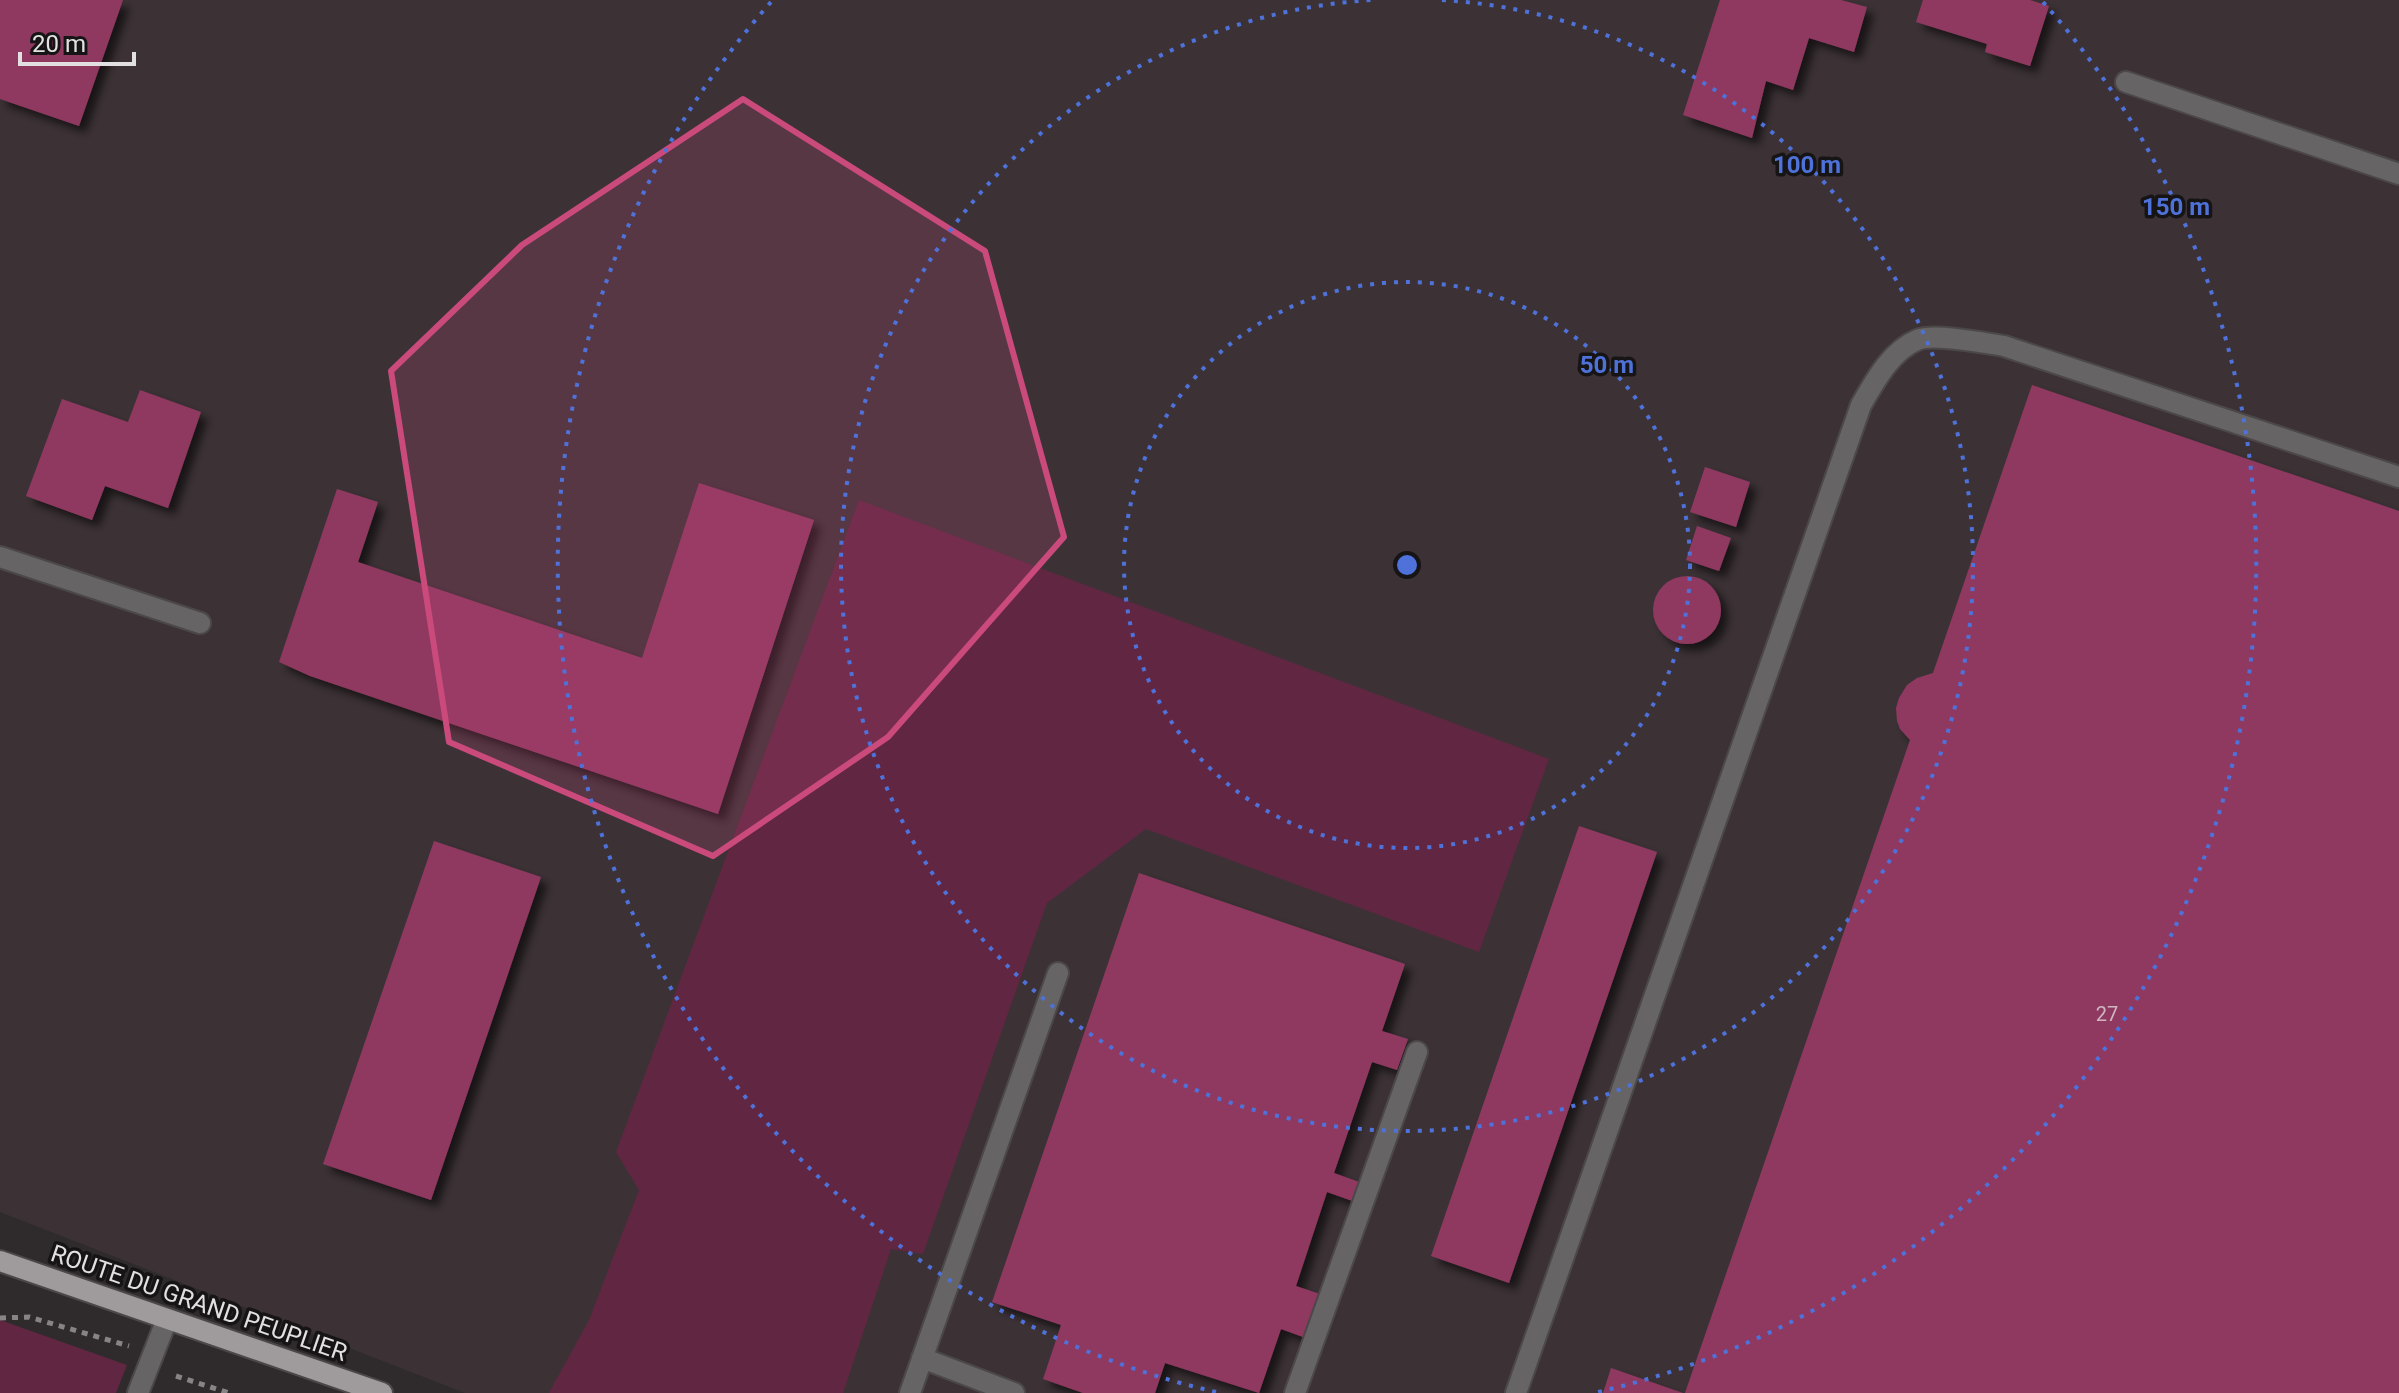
<svg xmlns="http://www.w3.org/2000/svg" width="2399" height="1393" viewBox="0 0 2399 1393" font-family="Roboto,sans-serif">
<defs>
<filter id="shadow"><feDropShadow dx="7" dy="7" stdDeviation="4" flood-color="#0009"/></filter>
</defs>
<rect width="100%" height="100%" fill="#2f2b2c"/>
<path fill="#3c3236" d="M0 0H2399V1393H465L0 1212Z"/>
<path fill="#612641" d="M859 500 1549 759 1479 952 1146 829 1047 903 923 1254 891 1249 843 1393H549L589 1320 639 1190 616 1152Z
M0 1320 127 1365 116 1393H0Z"/>
<path fill="#8f3960" filter="url(#shadow)" d="M0 0H123L79 126 0 99Z
M1720 0H1841L1867 7 1854 52 1809 38 1793 90 1766 81 1752 138 1683 115Z
M1923 0H2030L2049 6 2030 66 1985 52 1987 44 1916 22Z
M2032 385 2399 511V1393H1685L1910 740 1900 729 1897 721 1896 708 1899 698 1907 685 1917 678 1933 673Z
M140 390 201 412 168 508 105 486 92 520 26 496 62 399 128 422Z
M1705 467 1750 482 1736 527 1690 512Z
M699 483 814 520 718 814 310 676 279 662 337 489 378 502 358 562 642 658Z
M1697 526 1731 538 1719 571 1686 560Z
M1653 610a34 34 0 1 1 68 0a34 34 0 1 1-68 0Z
M1579 826 1657 852 1509 1283 1431 1256Z
M434 841 541 877 431 1200 323 1164Z
M1139 873 1405 964 1382 1031 1408 1039 1397 1070 1372 1062 1334 1173 1365 1184 1358 1203 1327 1192 1296 1286 1326 1296 1311 1340 1281 1329 1259 1393 1165 1363 1155 1393H1083L1043 1379 1061 1325 992 1302Z
M1611 1368 1683 1393H1603Z"/>
<g fill="none" stroke-linecap="round" stroke-linejoin="round">
<defs>
<path id="minor" d="M2126 82 2399 174
M0 557 200 623
M922 1358 1014 1393
M138 1393 167 1319
M910 1393 1058 973
M1295 1393 1417 1052
M1516 1393 1861 405C1875 381 1891 351 1917 340 1934 333 1984 343 2004 346L2399 477"/>
<path id="major" d="M0 1261 382 1393"/>
</defs>
<use href="#minor" stroke="#4c4849" stroke-width="24"/>
<use href="#major" stroke="#4c4849" stroke-width="24"/>
<path stroke="#878485" stroke-width="5" stroke-dasharray="6 6" stroke-linecap="butt" d="M0 1318 29 1317 129 1346
M176 1376 229 1393"/>
<use href="#minor" stroke="#666465" stroke-width="20"/>
<use href="#major" stroke="#9f9b9d" stroke-width="20"/>
</g>
<path fill="#ca4a7c" fill-opacity="0.2" stroke="#ca4a7c" stroke-width="6" stroke-linejoin="round" d="M743 99 985 251 1064 537 888 737 713 856 449 742 391 371 522 245Z"/>
<g fill="none" stroke="#4e72da" stroke-width="4" stroke-dasharray="4 8">
<circle cx="1407" cy="565" r="283"/>
<path d="M1442 0A566 566 0 1 1 1372 0"/>
<path d="M1216 1392A849 849 0 0 1 771 2M2043 2A849 849 0 0 1 1598 1392"/>
</g>
<g text-anchor="middle" dominant-baseline="central" stroke-width="7" stroke-linejoin="round" paint-order="stroke">
<g font-size="20" fill="#ceb6c1">
<text x="2107" y="1014">27</text>
</g>
<g font-size="24" fill="#e3e0e1" stroke="#161415">
<text transform="translate(199 1303) rotate(19)">ROUTE DU GRAND PEUPLIER</text>
</g>
</g>
<circle cx="1407" cy="565" r="12" fill="#4e72da" stroke="#161415" stroke-width="4"/>
<g font-size="24" text-anchor="middle" font-weight="bold" fill="#4e72da" stroke="#161415" stroke-width="7" stroke-linejoin="round" paint-order="stroke">
<text x="1807" y="173">100 m</text>
<text x="2176" y="215">150 m</text>
<text x="1607" y="373">50 m</text>
</g>
<path d="M20 52v12h114v-12" fill="none" stroke="#e3e0e1" stroke-width="4"/>
<text x="32" y="52" font-size="24" fill="#e3e0e1" stroke="#161415" stroke-width="6" paint-order="stroke">20 m</text>
</svg>
